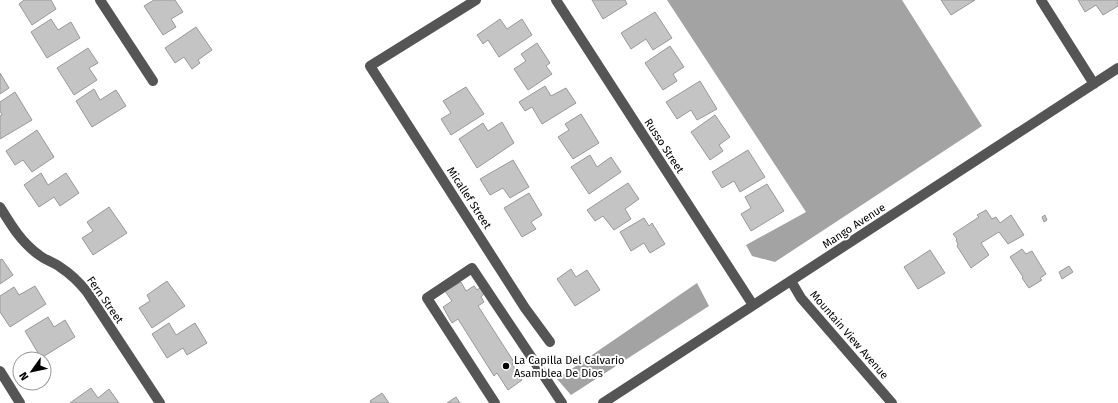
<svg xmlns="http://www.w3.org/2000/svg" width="1118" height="403" viewBox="0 0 1118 403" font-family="'Fira Sans',sans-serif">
<rect width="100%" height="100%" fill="#fff"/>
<path fill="#a3a3a3" d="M667 0H902L982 126 775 262 752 256 746 245 806 212Z
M697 283 709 306 571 395 557 379Z"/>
<path fill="#c4c4c4" stroke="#999" d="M24 0H51L56 9 32 25 19 4Z
M154 0H175L183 12 171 19 176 27 163 35 144 6Z
M592 0H625L627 4 603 19Z
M941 0H975L951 15Z
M1078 0H1118V6L1103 15 1096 5 1085 12Z
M655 12 672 38 653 50 646 39 631 49 621 33Z
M51 19 58 30 71 22 80 38 47 58 31 32Z
M500 19 507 29 522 19 532 35 499 57 488 40 483 44 477 35Z
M196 27 212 50 198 60 200 63 192 69 184 57 175 63 165 48Z
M537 43 550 63 546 66 552 74 528 90 514 69 526 61 521 54Z
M670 46 684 67 673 74 677 81 663 90 645 63Z
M88 48 98 63 89 68 97 80 74 95 57 68Z
M0 73 9 88 0 94Z
M700 81 717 109 697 120 691 110 677 119 666 102Z
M545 86 551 96 566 88 576 103 542 124 532 107 525 111 519 102Z
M466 87 484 114 451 135 441 119 451 113 443 101Z
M94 89 100 100 116 90 126 106 92 127 76 101Z
M15 92 32 120 0 139V116L2 115 0 111V102Z
M581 114 599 143 573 159 558 137 569 130 565 124Z
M715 115 730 137 719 145 723 151 710 160 691 132Z
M502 122 514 143 477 168 459 139 483 123 488 131Z
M37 130 54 157 32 172 23 160 15 165 6 151Z
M748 150 765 177 740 192 734 181 722 188 712 172Z
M590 155 597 167 611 157 621 172 589 194 571 167Z
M513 160 529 187 510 198 503 188 490 195 480 179Z
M41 173 48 185 66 173 79 193 60 206 54 197 39 207 24 185Z
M628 183 639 199 625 209 631 219 614 230 603 216 595 221 587 210Z
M767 184 784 211 751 231 741 214 751 208 745 197Z
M529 193 542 215 531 222 536 229 522 237 504 208Z
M109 207 127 233 93 255 82 238 93 231 87 222Z
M986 210 992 219 996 217 1000 223 1011 215 1024 235 1008 244 999 232 981 243 989 255 971 268 957 246 958 244 956 240 957 239 953 234 979 217 977 215Z
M1045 215 1047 220 1044 222 1042 217Z
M644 218 649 226 652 223 665 244 650 253 644 243 631 251 620 232Z
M1022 249 1026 254 1032 251 1046 274 1040 278 1042 280 1029 288 1022 278 1023 277 1010 257Z
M930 250 945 273 918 289 904 267Z
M2 259 13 275 0 284V260Z
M1069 266 1073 272 1062 279 1059 272Z
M571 269 576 277 587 270 600 290 575 306 557 279Z
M167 281 185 306 152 328 139 308 150 301 147 295Z
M461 282 466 291 474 286 477 290 481 287 485 293 481 297 484 302 478 306 514 362 512 364 522 380 508 390 497 373 494 376 458 319 452 323 443 307 452 301 445 291Z
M35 286 46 304 10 327 0 312V296L14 287 19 295Z
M48 317 54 327 65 320 75 337 41 358 25 331Z
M169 323 176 335 195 323 207 343 187 355 183 348 167 358 152 334Z
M91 388 98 398 109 389 119 403H70Z
M382 393 389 403H371L370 401Z
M456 397 460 403H447Z"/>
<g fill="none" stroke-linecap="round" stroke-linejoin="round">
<path stroke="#555" stroke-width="10" d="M100 0 153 81
M476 0 370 66 525 308 550 342
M556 0 753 305
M1041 0 1094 84
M0 207C11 225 21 242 39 255 45 260 53 262 60 267 71 274 79 282 87 292L160 403
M791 281 801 298 892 403
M0 371 20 403
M495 403 427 298 472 268 562 403
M603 403 1118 68"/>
</g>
<circle fill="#000" stroke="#fff" stroke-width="1.5" cx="506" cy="366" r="4"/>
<g text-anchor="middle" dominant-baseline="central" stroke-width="4" stroke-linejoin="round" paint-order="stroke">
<g font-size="11" fill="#000" stroke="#fff">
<text transform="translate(664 146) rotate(57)">Russo Street</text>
<text transform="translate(469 198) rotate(57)">Micallef Street</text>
<text transform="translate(854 226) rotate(-33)">Mango Avenue</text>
<text transform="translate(105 300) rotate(55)">Fern Street</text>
<text transform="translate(849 335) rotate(49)">Mountain View Avenue</text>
</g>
<g font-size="11" fill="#000" stroke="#fff" text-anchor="start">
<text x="514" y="360">La Capilla Del Calvario<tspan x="514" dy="13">Asamblea De Dios</tspan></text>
</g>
</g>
<g transform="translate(32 371) rotate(237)"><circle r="19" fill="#ffffff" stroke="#999999"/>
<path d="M0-3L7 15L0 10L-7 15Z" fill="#000000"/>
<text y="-6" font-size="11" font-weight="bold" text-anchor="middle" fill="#000000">N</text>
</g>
</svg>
